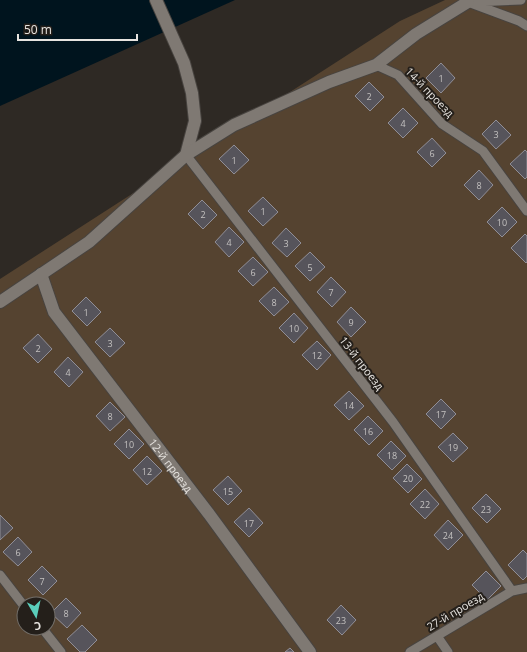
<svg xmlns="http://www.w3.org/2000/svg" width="527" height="652" viewBox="0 0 527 652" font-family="'Open Sans',sans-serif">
<rect width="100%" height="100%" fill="#2e2924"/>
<path fill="#554330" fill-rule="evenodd" d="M445 0H527V652H0V279L400 21ZM24 604H48V628H24Z"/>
<path fill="#00141e" d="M0 0H235L0 106Z"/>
<path fill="#56545b" stroke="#908e96" d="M441 63 455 78 441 93 426 78Z
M369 82 384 97 370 111 355 96Z
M403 108 418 123 403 138 388 123Z
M496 120 511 135 496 149 482 134Z
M432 138 446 153 432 167 417 152Z
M234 145 249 160 234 174 219 159Z
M525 150 527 152V177L525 179 510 164Z
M479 170 493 185 479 200 464 185Z
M263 197 278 212 263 226 248 211Z
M202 200 217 215 203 229 188 214Z
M502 207 517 222 502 237 487 222Z
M229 227 244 242 229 257 215 242Z
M286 228 301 243 287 257 272 243Z
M525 234 527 236V262L526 263 511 248Z
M310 252 325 267 310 281 295 266Z
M253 257 268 272 253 286 238 271Z
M331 277 346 292 332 307 317 292Z
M274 287 289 302 274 316 259 301Z
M86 297 101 312 87 326 72 311Z
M351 307 366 322 351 337 337 322Z
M294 313 308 328 294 343 279 328Z
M110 328 125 343 110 357 95 342Z
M38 334 52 349 38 363 23 348Z
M317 341 331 355 317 370 302 355Z
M68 357 83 372 69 387 54 372Z
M349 391 364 406 349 420 334 405Z
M441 399 456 414 441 429 426 414Z
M110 402 125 417 110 431 96 416Z
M368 416 383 431 369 445 354 430Z
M129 429 144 444 129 459 114 444Z
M453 433 468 448 453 462 438 447Z
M391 441 406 456 392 470 377 455Z
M147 456 162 471 147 485 133 470Z
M407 464 422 479 408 493 393 478Z
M228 476 242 491 228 505 213 490Z
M425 489 439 504 425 519 410 504Z
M486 494 501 509 487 523 472 508Z
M249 508 263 523 249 537 234 522Z
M0 515 13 528 0 540Z
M448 520 463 535 448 550 434 535Z
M18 537 32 552 18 566 3 552Z
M523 550 527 554V576L523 580 508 565Z
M42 566 57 581 43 595 28 580Z
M486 571 501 586 487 600 472 585Z
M66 598 81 613 67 628 51 613Z
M341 605 356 620 342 635 327 620Z
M82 625 97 640 85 652H80L67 639Z
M290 648 294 652H285Z"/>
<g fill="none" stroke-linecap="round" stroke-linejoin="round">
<defs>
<path id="service" d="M468 2 519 21 527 26
M473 2 521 0
M376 65 398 75 442 124 483 151 527 211
M186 155 393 422 512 591
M0 575 24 606
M42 628 61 652
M437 636 448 652
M410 652 512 591 527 588"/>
<g id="minor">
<path d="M156 0 184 63 192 93 195 121 186 155"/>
<path id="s1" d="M41 274 54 312 209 514 310 652"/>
<path d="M0 302 89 242 186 155 234 125 329 82 376 65 416 34 468 2"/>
</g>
</defs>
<use href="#service" stroke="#484440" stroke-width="11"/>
<use href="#minor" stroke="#484440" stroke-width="14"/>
<use href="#service" stroke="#7f7973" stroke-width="9"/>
<use href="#minor" stroke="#7f7973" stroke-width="12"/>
</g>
<g text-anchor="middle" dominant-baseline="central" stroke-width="4" stroke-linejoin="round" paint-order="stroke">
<g font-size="9" fill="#c3c0bf">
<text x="441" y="78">1</text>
<text x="369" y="96">2</text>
<text x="403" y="123">4</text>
<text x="496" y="134">3</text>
<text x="432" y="153">6</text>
<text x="234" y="160">1</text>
<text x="479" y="185">8</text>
<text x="263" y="211">1</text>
<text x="203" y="214">2</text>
<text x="502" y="222">10</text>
<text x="229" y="242">4</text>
<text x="286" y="243">3</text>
<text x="310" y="267">5</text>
<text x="253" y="272">6</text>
<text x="331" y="292">7</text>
<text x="274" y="302">8</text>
<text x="86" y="312">1</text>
<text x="351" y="322">9</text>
<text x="294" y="328">10</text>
<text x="110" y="343">3</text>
<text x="38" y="348">2</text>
<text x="317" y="355">12</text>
<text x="68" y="372">4</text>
<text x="349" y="405">14</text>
<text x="441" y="414">17</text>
<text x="110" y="416">8</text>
<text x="368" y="431">16</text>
<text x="129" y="444">10</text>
<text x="453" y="447">19</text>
<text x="392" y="455">18</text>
<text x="147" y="471">12</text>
<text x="408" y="478">20</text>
<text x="228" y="491">15</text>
<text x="425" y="504">22</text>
<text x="486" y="509">23</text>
<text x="249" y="523">17</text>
<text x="448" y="535">24</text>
<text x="18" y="552">6</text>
<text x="42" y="581">7</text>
<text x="66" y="613">8</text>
<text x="341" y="620">23</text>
</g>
<g font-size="11" fill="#e7e4e0" stroke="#241f1a">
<text transform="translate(430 92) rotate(46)">14-й проезд</text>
<text transform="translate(362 363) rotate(52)">13-й проезд</text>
<text stroke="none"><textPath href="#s1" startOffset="233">12-й проезд</textPath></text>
<text transform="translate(455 611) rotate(-31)">27-й проезд</text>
</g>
</g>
<g transform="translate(36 616) rotate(171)"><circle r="19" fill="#241f1a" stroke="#726e69"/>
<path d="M0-3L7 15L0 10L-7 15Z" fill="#5bcebb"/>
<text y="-6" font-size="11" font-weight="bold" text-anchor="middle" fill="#e7e4e0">С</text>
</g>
<path d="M18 34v6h119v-6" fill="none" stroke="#e7e4e0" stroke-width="2"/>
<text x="24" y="34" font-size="12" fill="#e7e4e0" stroke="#241f1a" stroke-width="3" paint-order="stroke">50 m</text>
</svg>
